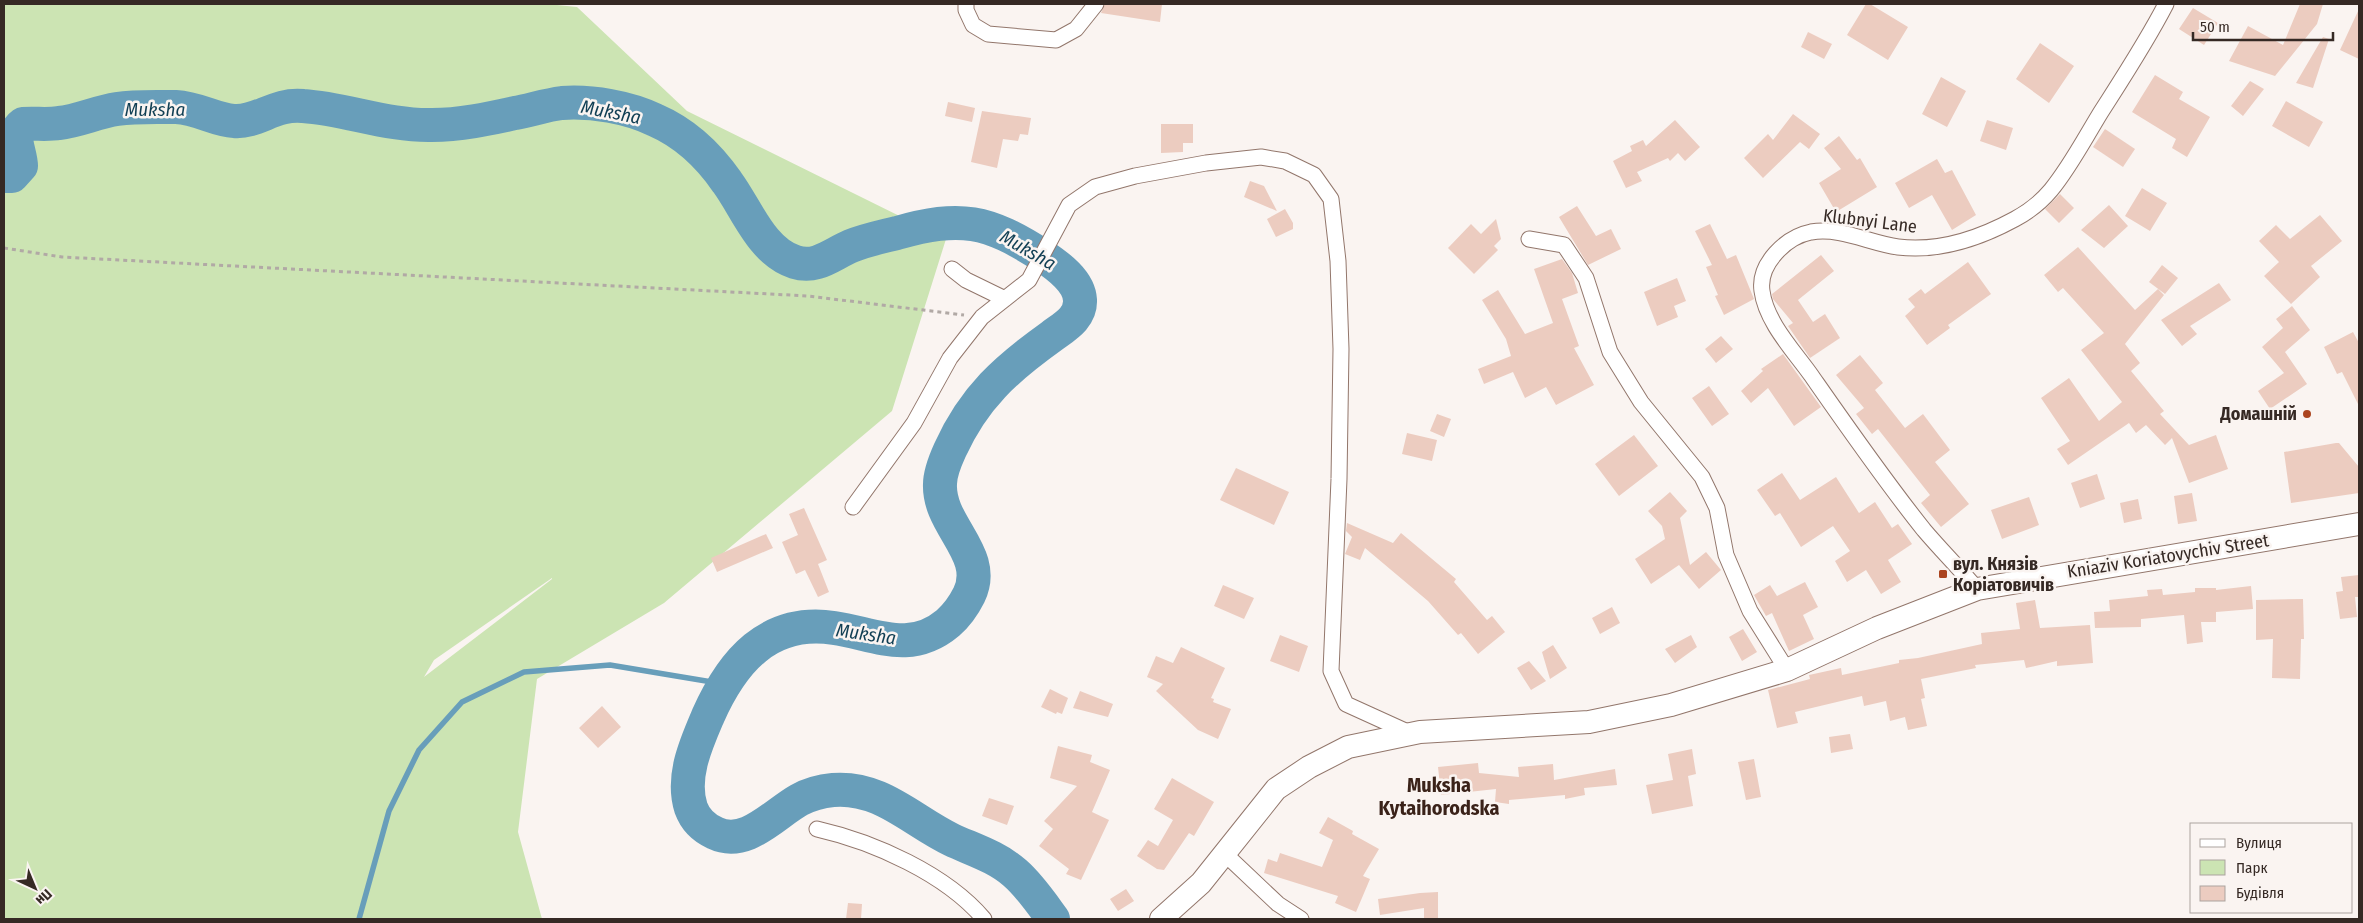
<svg xmlns="http://www.w3.org/2000/svg" width="2363" height="923" viewBox="0 0 2363 923" font-family="'Fira Sans Condensed',sans-serif">
<rect width="100%" height="100%" fill="#faf4f1"/>
<path fill="#cce4b3" fill-rule="evenodd" d="M4 4H547L577 7 687 111 946 239 892 411 664 603 537 679 518 832 542 919H4ZM552 578V579L424 677 434 660Z"/>
<g fill="none" stroke-linecap="round" stroke-linejoin="round">
<path stroke="#689eba" stroke-width="5.5" d="M359 919 389 811 419 750 462 702 524 672 610 665 724 684"/>
<path stroke="#689eba" stroke-width="34" d="M4 176H12L21 166C21 152 9 134 23 124 35 123 47 125 59 123 78 121 97 112 117 109 136 106 157 107 176 107 198 108 215 120 234 121 257 123 275 103 303 106 347 109 387 126 432 125 460 125 488 119 515 113 531 110 546 105 562 103 592 101 628 107 655 120 685 133 709 156 727 182 747 209 761 251 795 262 817 269 832 254 851 246 866 240 881 237 897 233 961 215 987 220 1043 256 1058 266 1079 281 1080 300 1081 318 1064 327 1052 336 1006 369 974 397 950 450 945 461 940 473 940 484 938 526 989 554 969 595 964 605 956 616 948 623 910 655 875 634 834 628 768 618 732 662 708 716 696 744 681 777 691 808 695 819 704 828 715 833 746 848 774 814 799 800 810 794 822 791 833 790 881 786 912 821 952 840 974 850 997 857 1015 873 1030 886 1042 904 1053 919"/>
</g>
<path fill="#ecccc0" d="M1105 4H1162L1160 22 1101 13Z
M1866 4H1870L1908 27 1888 60 1847 35Z
M2300 4H2323L2317 24 2275 76 2229 61 2248 26 2283 45Z
M2193 8 2218 23 2204 45 2179 29Z
M2359 9V59L2340 50Z
M1808 32 1832 44 1824 59 1801 47Z
M2323 37 2329 39 2313 88 2296 83Z
M2040 43 2074 66 2049 103 2016 79Z
M2155 75 2183 92 2179 99 2210 117 2187 157 2172 148 2176 139 2132 112Z
M1941 77 1966 91 1947 127 1922 114Z
M2250 81 2264 89 2243 116 2231 106Z
M2286 101 2323 122 2309 147 2272 126Z
M948 102 975 108 972 122 945 116Z
M982 111 1031 118 1028 135 1020 134 1018 141 1003 139 997 168 971 162Z
M1793 114 1820 134 1809 149 1800 142 1763 178 1744 158 1768 134 1773 140Z
M1675 120 1700 147 1685 161 1678 153 1670 161 1668 158 1637 172 1642 181 1626 188 1613 161 1632 151 1630 146 1643 140 1646 146Z
M1987 120 2013 128 2006 150 1980 141Z
M1161 124H1193V143H1183V152L1161 153Z
M2105 129 2135 149 2123 167 2093 147Z
M1839 136 1857 160 1860 158 1877 187 1836 212 1819 183 1841 169 1824 148Z
M1937 159 1945 173 1952 170 1976 215 1952 230 1932 195 1909 208 1895 183Z
M1250 181 1264 186 1277 211 1244 197Z
M2142 188 2167 203 2150 231 2125 216Z
M2060 194 2074 208 2059 223 2045 209Z
M2109 205 2128 226 2104 248 2081 230Z
M1577 206 1596 236 1611 229 1621 249 1588 265 1559 217Z
M1285 209 1293 223V229L1276 237 1267 219Z
M2320 215 2342 241 2311 266 2320 277 2291 304 2264 276 2279 262 2259 241 2276 225 2290 239Z
M1496 219 1501 239 1494 246 1498 250 1474 274 1448 248 1471 224 1481 234Z
M1710 224 1727 259 1736 255 1754 299 1724 315 1715 296 1718 295 1706 267 1712 265 1695 231Z
M2078 247 2135 310 2158 289 2164 295 2125 344 2140 363 2131 371 2164 411 2160 414 2189 445 2216 435 2228 469 2189 483 2172 438 2165 445 2146 425 2136 433 2129 423 2068 465 2057 449 2070 441 2041 398 2069 378 2099 421 2122 402 2081 350 2104 333 2063 288 2058 292 2044 275Z
M1821 255 1834 271 1798 300 1813 322 1825 314 1840 338 1810 358 1788 326 1793 323 1773 299 1772 294Z
M1562 259 1572 273 1578 293 1562 299 1579 346 1574 348 1594 385 1556 405 1546 387 1525 398 1513 372 1484 384 1478 369 1511 356 1506 339 1482 300 1498 290 1525 334 1553 323 1534 269Z
M1968 262 1991 294 1948 325 1950 328 1927 345 1905 316 1915 307 1908 299 1921 289 1925 294Z
M2162 265 2178 278 2165 294 2149 282Z
M1677 278 1686 301 1674 306 1678 317 1657 326 1644 292Z
M2219 283 2231 300 2190 326 2197 334 2182 346 2161 320Z
M2292 306 2310 330 2285 352 2307 384 2270 409 2258 391 2284 373 2262 347 2283 328 2276 319Z
M2353 332 2359 343V406L2342 372 2337 374 2324 347Z
M1721 336 1733 349 1716 363 1705 349Z
M1783 354 1821 407 1794 426 1768 388 1751 403 1741 391 1763 371 1761 369Z
M1860 355 1883 383 1875 390 1905 428 1923 414 1950 450 1935 462 1969 504 1941 527 1921 503 1930 495 1878 429 1872 434 1856 414 1864 408 1836 375Z
M1709 386 1729 414 1712 426 1692 398Z
M1437 414 1451 419 1444 437 1430 431Z
M1407 433 1437 440 1432 461 1402 454Z
M1634 435 1658 466 1619 496 1595 464Z
M2336 443H2339L2359 467V493L2291 503 2284 452Z
M1236 468 1289 492 1274 525 1220 500Z
M1782 473 1800 500 1836 477 1859 513 1875 502 1892 528 1898 524 1912 544 1888 560 1901 582 1881 594 1866 570 1847 582 1835 561 1850 551 1833 526 1801 547 1780 513 1775 516 1757 490Z
M2097 474 2105 499 2080 508 2071 483Z
M1670 492 1687 511 1680 518 1690 565 1706 552 1721 570 1699 589 1679 565 1651 584 1635 559 1665 539 1662 526 1648 511Z
M2192 493 2197 521 2178 524 2174 496Z
M2029 497 2039 525 2002 539 1991 510Z
M2138 499 2142 519 2124 523 2120 503Z
M804 508 827 560 818 564 829 592 818 597 805 570 796 574 782 542 798 535 789 514Z
M1347 523 1393 543 1401 533 1456 579 1454 582 1487 620 1492 616 1505 632 1478 654 1461 633 1458 635 1428 601 1365 548 1360 560 1345 554 1352 537 1346 531Z
M766 534 773 548 717 572 711 558Z
M2359 575V597H2355L2357 617 2340 619 2336 592 2343 591 2341 577Z
M1805 582 1818 607 1803 615 1814 639 1789 651 1772 613 1766 616 1754 595 1770 585 1777 596Z
M1223 585 1254 598 1244 619 1214 606Z
M2251 586 2253 609 2216 612V622H2201L2203 642 2187 644 2184 615 2141 619V627L2095 628 2094 612 2110 611 2109 600 2148 596 2147 590 2162 589 2163 595 2195 592V588H2216V590Z
M2303 599 2304 639H2301L2300 679 2272 678 2273 639 2256 640V600Z
M2035 600 2040 628 2090 625 2093 663 2057 666V661L2026 668 2024 660 1975 665 1976 668 1921 679 1925 698 1921 699 1927 726 1908 730 1905 717 1890 721 1886 701 1864 706 1862 696 1795 712 1798 723 1777 728 1768 690 1810 679 1809 675 1841 668 1842 675 1899 663V660L1918 658 1982 644 1981 633 2020 629 2016 603Z
M1612 607 1620 623 1600 634 1592 618Z
M1743 629 1757 652 1742 661 1729 637Z
M1280 635 1308 646 1299 672 1270 661Z
M1691 635 1697 647 1675 663 1665 649Z
M1553 645 1567 668 1550 679 1542 652Z
M1181 647 1225 668 1211 698 1214 699 1213 702 1231 709 1218 739 1198 730 1156 691 1163 684 1147 677 1156 656 1173 663Z
M1529 661 1546 681 1531 690 1517 668Z
M1050 689 1068 698 1062 714 1057 712 1056 714 1041 707Z
M1080 691 1113 704 1108 717 1073 708Z
M602 706 621 727 598 748 579 728Z
M1850 734 1853 749 1831 753 1829 737Z
M1058 746 1092 755 1090 762 1110 770 1092 812 1109 820 1081 880 1066 874 1069 869 1039 846 1053 829 1044 821 1077 786 1050 778Z
M1692 749 1696 774 1688 776 1693 806 1652 814 1646 785 1673 780 1668 754Z
M1754 759 1761 797 1746 800 1738 762Z
M1478 763 1479 773 1519 777 1518 767 1553 764 1554 780 1615 769 1617 785 1584 788 1585 795 1565 799V795L1509 800V804L1495 802 1496 789 1441 795 1438 767Z
M1172 778 1214 802 1194 836 1189 833 1164 870 1157 869 1137 856 1148 840 1158 846 1173 820 1154 809Z
M989 798 1014 806 1007 825 982 816Z
M1328 817 1353 831 1352 834 1379 849 1363 876 1370 879 1356 912 1335 903 1338 896 1264 873 1268 859 1277 862 1280 853 1322 867 1333 840 1319 833Z
M1126 889 1134 901 1118 911 1110 899Z
M1438 892V919H1424V908L1380 915 1378 899 1420 893Z
M848 903 862 904 861 919H846Z"/>
<g fill="none" stroke-linecap="round" stroke-linejoin="round">
<defs>
<path id="minor" d="M966 4V10L973 25 988 34 1056 40 1076 29 1096 4
M1529 239 1564 245 1586 278 1610 352 1641 402 1702 477 1717 508 1726 555 1750 611 1787 670
M952 269 966 280 1005 299
M853 507 914 423 950 358 982 317 1029 280 1069 205 1095 187 1135 176 1206 163 1261 157 1285 161 1314 175 1331 199 1338 261 1341 349 1339 479 1331 671 1346 704 1412 734
M1977 589C1960 569 1941 550 1924 530 1884 480 1848 428 1811 375 1794 351 1766 322 1762 291 1758 264 1786 237 1811 232 1841 227 1869 243 1898 247 1938 252 1980 238 2015 219 2028 212 2041 202 2051 190 2070 167 2085 138 2101 112 2124 76 2147 41 2166 4
M817 829C874 842 946 874 984 919
M1224 853 1278 904 1301 919"/>
<path id="secondary" d="M1161 919 1201 883 1276 789 1309 767 1348 747 1420 732 1589 722 1671 705 1787 670 1877 628 1977 589 2359 524"/>
</defs>
<use href="#minor" stroke="#92766b" stroke-width="17"/>
<use href="#secondary" stroke="#92766b" stroke-width="24"/>
<path stroke="#b1a9a5" stroke-width="3" stroke-dasharray="4 4" stroke-linecap="butt" d="M4 248 62 257 808 296 964 315"/>
<use href="#minor" stroke="#fff" stroke-width="15"/>
<use href="#secondary" stroke="#fff" stroke-width="22"/>
</g>
<g fill="#ab441f" stroke="#faf4f1" stroke-width="2">
<circle cx="2307" cy="414" r="5"/>
<rect x="1938" y="569" width="10" height="10" rx="2.5"/>
</g>
<g text-anchor="middle" dominant-baseline="central" stroke-width="5" stroke-linejoin="round" paint-order="stroke">
<g font-size="18" fill="#352924" stroke="#faf4f1">
<text transform="translate(1870 221) rotate(7)">Klubnyi Lane</text>
<text transform="translate(2168 556) rotate(-9)">Kniaziv Koriatovychiv Street</text>
</g>
<g font-size="18" font-weight="bold" fill="#352924" stroke="#faf4f1" text-anchor="end">
<text x="2297" y="414">Домашній</text>
<text x="1953" y="564" text-anchor="start">вул. Князів<tspan x="1953" dy="21">Коріатовичів</tspan></text>
</g>
<g font-size="19" font-style="italic" fill="#113f54" stroke="#faf4f1">
<text x="155" y="109">Muksha</text>
<text transform="translate(611 112) rotate(11)">Muksha</text>
<text transform="translate(1028 250) rotate(30)">Muksha</text>
<text transform="translate(866 634) rotate(8)">Muksha</text>
</g>
<g font-size="20" font-weight="bold" fill="#3a2219" stroke="#faf4f1">
<text x="1439" y="785">Muksha<tspan x="1439" dy="23">Kytaihorodska</tspan></text>
</g>
</g>
<rect width="2363" height="923" fill="none" stroke="#352924" stroke-width="10"/>
<rect x="2190" y="823" width="162" height="90" fill="#faf4f1" stroke="#aba39f"/>
<rect x="2200" y="839" width="25" height="8" fill="#ffffff" stroke="#aba39f"/>
<text x="2236" y="848" font-size="15" fill="#352924">Вулиця</text>
<rect x="2200" y="860" width="25" height="15" fill="#cce4b3" stroke="#aba39f"/>
<text x="2236" y="873" font-size="15" fill="#352924">Парк</text>
<rect x="2200" y="886" width="25" height="15" fill="#ecccc0" stroke="#aba39f"/>
<text x="2236" y="898" font-size="15" fill="#352924">Будівля</text>
<g transform="translate(35 888) rotate(136)" stroke="#faf4f1" stroke-width="4" paint-order="stroke">
<path d="M0-4L9 19L0 12L-9 19Z" fill="#352924"/>
<text y="-8" font-size="14" font-weight="bold" text-anchor="middle" fill="#352924">Пн</text>
</g>
<path d="M2193 32v8h140v-8" fill="none" stroke="#352924" stroke-width="2.5"/>
<text x="2200" y="32" font-size="15" fill="#352924" stroke="#faf4f1" stroke-width="4" paint-order="stroke">50 m</text>
</svg>
